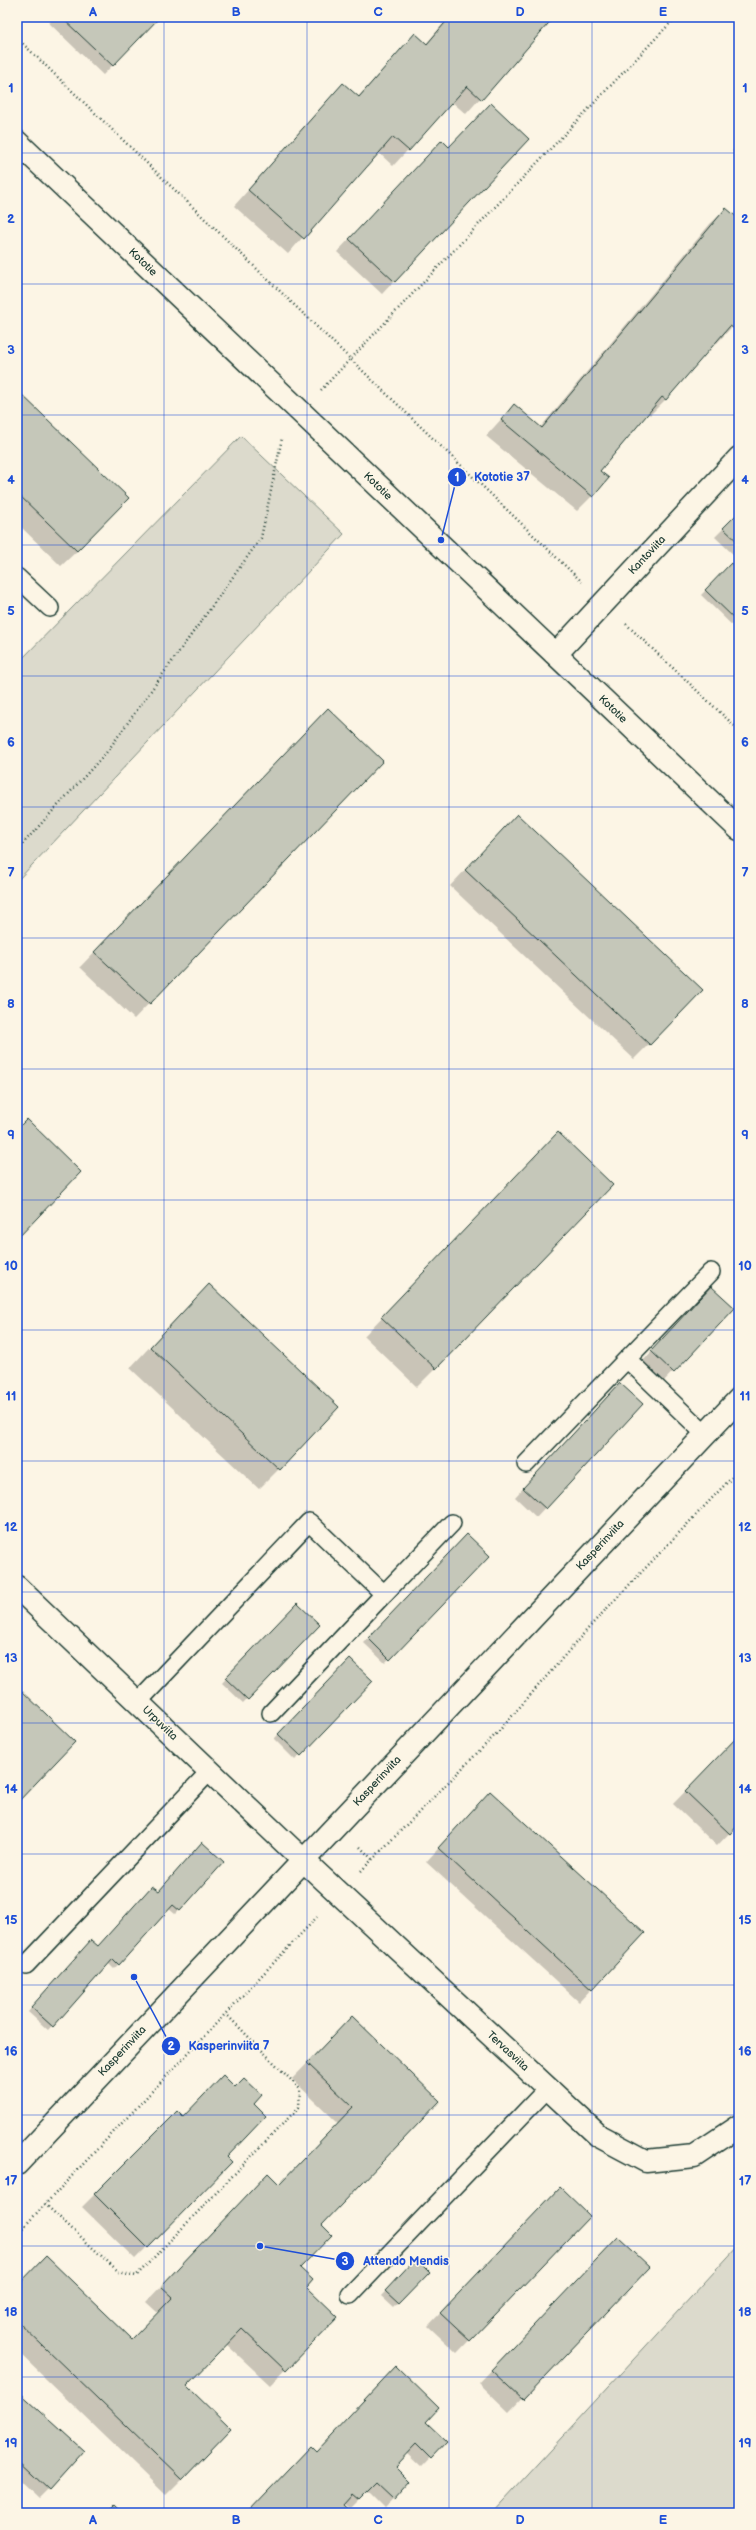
<svg xmlns="http://www.w3.org/2000/svg" width="756" height="2530" viewBox="0 0 756 2530" font-family="'Balsamiq Sans',sans-serif">
<rect width="100%" height="100%" fill="#fcf5e5"/>
<filter id="ink" filterUnits="userSpaceOnUse"><feTurbulence type="fractalNoise" baseFrequency=".025" numOctaves="2"/><feDisplacementMap in="SourceGraphic" scale="8" xChannelSelector="R" yChannelSelector="G"/><feConvolveMatrix kernelMatrix="1 2 1 2 8 2 1 2 1" color-interpolation-filters="sRGB"/></filter>
<g filter="url(#ink)">
<path fill="#dcdacc" stroke="#7e8c80" d="M241 436 344 534 17 881V664Z
M739 2245V2513H492Z"/>
<path fill="#0003" d="M55 17H159L103 75 49 23Z
M449 17H553L466 114 452 102 393 166 378 152 288 254 234 206 343 84 358 97 415 34 426 44Z
M527 139 382 294 337 252 429 154 449 148Z
M739 143V157L732 151Z
M726 209 739 220V319L717 343 715 342 665 400 650 415 648 413 599 471 592 496 577 511 486 436 514 405 540 428 710 224Z
M17 392 77 551 61 566 17 523Z
M739 513V560L715 537Z
M731 565 739 573V632L701 595Z
M313 725 381 761 134 1019 80 967Z
M502 831 649 1044 634 1059 450 886Z
M540 1152 436 1368 417 1387 364 1336Z
M702 1297 733 1308 664 1381 643 1361Z
M188 1306 279 1469 259 1489 130 1368Z
M611 1393 642 1404 536 1517 515 1497Z
M467 1536 488 1556 385 1663 364 1643Z
M297 1604 319 1625 243 1703 222 1683Z
M350 1661 371 1681 295 1760 274 1739Z
M739 1736V1823L717 1846 673 1804Z
M478 1805 644 1933 579 2002 426 1862Z
M158 1893 179 1910 175 1914 169 1909 114 1969 108 1963 48 2030 28 2012 87 1946 98 1947Z
M337 2033 439 2101 320 2225 299 2268 305 2287 336 2317 270 2385 226 2344 185 2386 182 2479 166 2495 17 2351V2286L132 2340 158 2313 146 2302 253 2190 279 2185 338 2123 292 2079Z
M252 2104 225 2157 231 2162 135 2259 82 2207 177 2112 182 2118Z
M548 2201 589 2216 457 2353 428 2326Z
M606 2251 648 2267 509 2412 479 2383Z
M416 2260 429 2272 394 2308 381 2296Z
M17 2391 48 2489 39 2498 17 2477Z
M424 2422 445 2442 421 2467 406 2453 394 2466 410 2482 384 2509 367 2492 350 2509 343 2503 341 2504 350 2513H248L316 2452Z"/>
<path fill="#c5c7b9" stroke="#1f3d34" d="M61 17H160L113 66Z
M450 17H554L482 100 467 86 409 151 393 137 304 239 248 190 343 83 359 97 415 33 427 44Z
M491 103 529 139 395 282 349 239 442 140 449 147Z
M726 208 739 219V321L733 328 730 326 666 400 662 397 600 471 609 478 593 497 501 420 514 404 542 428Z
M17 390 129 498 77 551 17 493Z
M739 512V543L723 528Z
M731 563 739 572V623L705 590Z
M328 708 383 761 150 1004 94 952Z
M517 814 703 990 650 1045 465 870Z
M27 1119 81 1172 17 1239V1129Z
M558 1132 613 1185 436 1369 381 1317Z
M209 1284 339 1407 280 1470 150 1347Z
M711 1286 735 1308 674 1373 651 1351Z
M620 1383 643 1404 546 1509 523 1488Z
M467 1534 490 1556 390 1660 368 1638Z
M297 1603 320 1625 248 1700 225 1678Z
M350 1659 373 1681 301 1756 278 1734Z
M20 1689 75 1742 17 1803V1692Z
M739 1735V1824L730 1834 685 1791Z
M490 1791 645 1933 592 1990 438 1848Z
M202 1842 224 1862 180 1911 173 1905 119 1965 113 1959 53 2027 31 2007 91 1940 98 1946 152 1886 159 1891Z
M352 2016 440 2101 322 2225 332 2235 300 2268 313 2280 307 2287 338 2317 286 2371 242 2329 187 2386 231 2429 182 2480 17 2321V2286L46 2256 132 2339 173 2297 161 2286 268 2173 279 2184 353 2107 307 2063Z
M223 2075 235 2087 244 2078 262 2095 254 2104 266 2116 227 2157 232 2162 148 2248 94 2194 177 2111 183 2117Z
M560 2187 590 2216 470 2341 440 2313Z
M618 2237 650 2267 523 2400 491 2370Z
M416 2258 430 2272 399 2304 385 2291Z
M396 2366 439 2408 426 2422 447 2442 431 2459 416 2444 395 2466 411 2482 394 2501 376 2484 359 2501 352 2495 343 2505 352 2513H247L311 2446 316 2451Z
M17 2390 84 2451 49 2490 17 2460Z
M115 2506 122 2513H108Z"/>
<g fill="none" stroke-linecap="round" stroke-linejoin="round">
<defs>
<path id="service" d="M17 577 50 608
M705 1434 627 1359 711 1272
M526 1464 627 1359
M384 1594 452 1523
M138 1702 309 1522 384 1594 271 1713
M26 1965 210 1771
M350 2295 548 2088"/>
<path id="minor" d="M556 654 739 458
M17 1587 303 1860 599 2136 646 2161 694 2156 739 2126
M17 2164 739 1399"/>
<path id="tertiary" d="M17 142 739 829"/>
</defs>
<use href="#service" stroke="#1f3d34" stroke-width="20"/>
<use href="#minor" stroke="#1f3d34" stroke-width="25"/>
<use href="#tertiary" stroke="#1f3d34" stroke-width="25"/>
<path stroke="#1f3d34" stroke-width="2.5" stroke-dasharray="1 3" stroke-linecap="butt" d="M17 38 582 582
M321 390 676 17
M626 624 739 730
M17 850 106 753 261 538 282 438
M360 1847 372 1859
M361 1871 499 1731 593 1623 739 1470
M45 2204 119 2272 136 2276 299 2107 300 2089 226 2014
M17 2234 317 1917"/>
<use href="#service" stroke="#fcf5e5" stroke-width="17"/>
<use href="#minor" stroke="#fcf5e5" stroke-width="22"/>
<use href="#tertiary" stroke="#fcf5e5" stroke-width="22"/>
</g>
</g>
<path fill="none" stroke="#1d4ed8" stroke-width="1" stroke-opacity="0.55" d="M164 17V2513M307 17V2513M449 17V2513M592 17V2513M17 153H739M17 284H739M17 415H739M17 545H739M17 676H739M17 807H739M17 938H739M17 1069H739M17 1200H739M17 1330H739M17 1461H739M17 1592H739M17 1723H739M17 1854H739M17 1985H739M17 2115H739M17 2246H739M17 2377H739"/>
<g text-anchor="middle" dominant-baseline="central" stroke-width="3" stroke-linejoin="round" paint-order="stroke">
<g font-size="11" fill="#1f3d34" stroke="#fcf5e5">
<text transform="translate(143 262) rotate(44)">Kototie</text>
<text transform="translate(378 486) rotate(44)">Kototie</text>
<text transform="translate(647 555) rotate(-47)">Kantoviita</text>
<text transform="translate(613 709) rotate(44)">Kototie</text>
<text transform="translate(600 1545) rotate(-47)">Kasperinviita</text>
<text transform="translate(160 1723) rotate(44)">Urpuviita</text>
<text transform="translate(377 1781) rotate(-47)">Kasperinviita</text>
<text transform="translate(122 2051) rotate(-47)">Kasperinviita</text>
<text transform="translate(508 2051) rotate(43)">Tervasviita</text>
</g>
</g>
<path fill="none" stroke="#1d4ed8" stroke-width="1.5" d="M441 540L457 477M134 1977L171 2046M260 2246L345 2261"/>
<g fill="#1d4ed8" stroke="#fcf5e5" stroke-width="1.5">
<circle cx="441" cy="540" r="4"/>
<circle cx="134" cy="1977" r="4"/>
<circle cx="260" cy="2246" r="4"/>
<circle cx="457" cy="477" r="10"/>
<circle cx="171" cy="2046" r="10"/>
<circle cx="345" cy="2261" r="10"/>
</g>
<g font-size="12" text-anchor="middle" font-weight="bold" fill="#fff">
<text x="457" y="481">1</text>
<text x="171" y="2050">2</text>
<text x="345" y="2265">3</text>
</g>
<g font-size="12" text-anchor="middle" font-weight="bold" fill="#1d4ed8" stroke="#fcf5e5" stroke-width="3" stroke-linejoin="round" paint-order="stroke">
<text x="502" y="481">Kototie 37</text>
<text x="229" y="2050">Kasperinviita 7</text>
<text x="406" y="2265">Attendo Mendis</text>
</g>
<rect width="756" height="2530" fill="none" stroke="#fcf5e5" stroke-width="44"/>
<rect x="22" y="22" width="712" height="2486" fill="none" stroke="#1d4ed8" stroke-width="1.5"/>
<g font-size="13" text-anchor="middle" font-weight="bold" fill="#1d4ed8">
<text x="93" y="16">A</text>
<text x="236" y="16">B</text>
<text x="378" y="16">C</text>
<text x="520" y="16">D</text>
<text x="663" y="16">E</text>
<text x="11" y="92">1</text>
<text x="745" y="92">1</text>
<text x="11" y="223">2</text>
<text x="745" y="223">2</text>
<text x="11" y="354">3</text>
<text x="745" y="354">3</text>
<text x="11" y="484">4</text>
<text x="745" y="484">4</text>
<text x="11" y="615">5</text>
<text x="745" y="615">5</text>
<text x="11" y="746">6</text>
<text x="745" y="746">6</text>
<text x="11" y="877">7</text>
<text x="745" y="877">7</text>
<text x="11" y="1008">8</text>
<text x="745" y="1008">8</text>
<text x="11" y="1139">9</text>
<text x="745" y="1139">9</text>
<text x="11" y="1270">10</text>
<text x="745" y="1270">10</text>
<text x="11" y="1400">11</text>
<text x="745" y="1400">11</text>
<text x="11" y="1531">12</text>
<text x="745" y="1531">12</text>
<text x="11" y="1662">13</text>
<text x="745" y="1662">13</text>
<text x="11" y="1793">14</text>
<text x="745" y="1793">14</text>
<text x="11" y="1924">15</text>
<text x="745" y="1924">15</text>
<text x="11" y="2055">16</text>
<text x="745" y="2055">16</text>
<text x="11" y="2185">17</text>
<text x="745" y="2185">17</text>
<text x="11" y="2316">18</text>
<text x="745" y="2316">18</text>
<text x="11" y="2447">19</text>
<text x="745" y="2447">19</text>
<text x="93" y="2524">A</text>
<text x="236" y="2524">B</text>
<text x="378" y="2524">C</text>
<text x="520" y="2524">D</text>
<text x="663" y="2524">E</text>
</g>
</svg>
